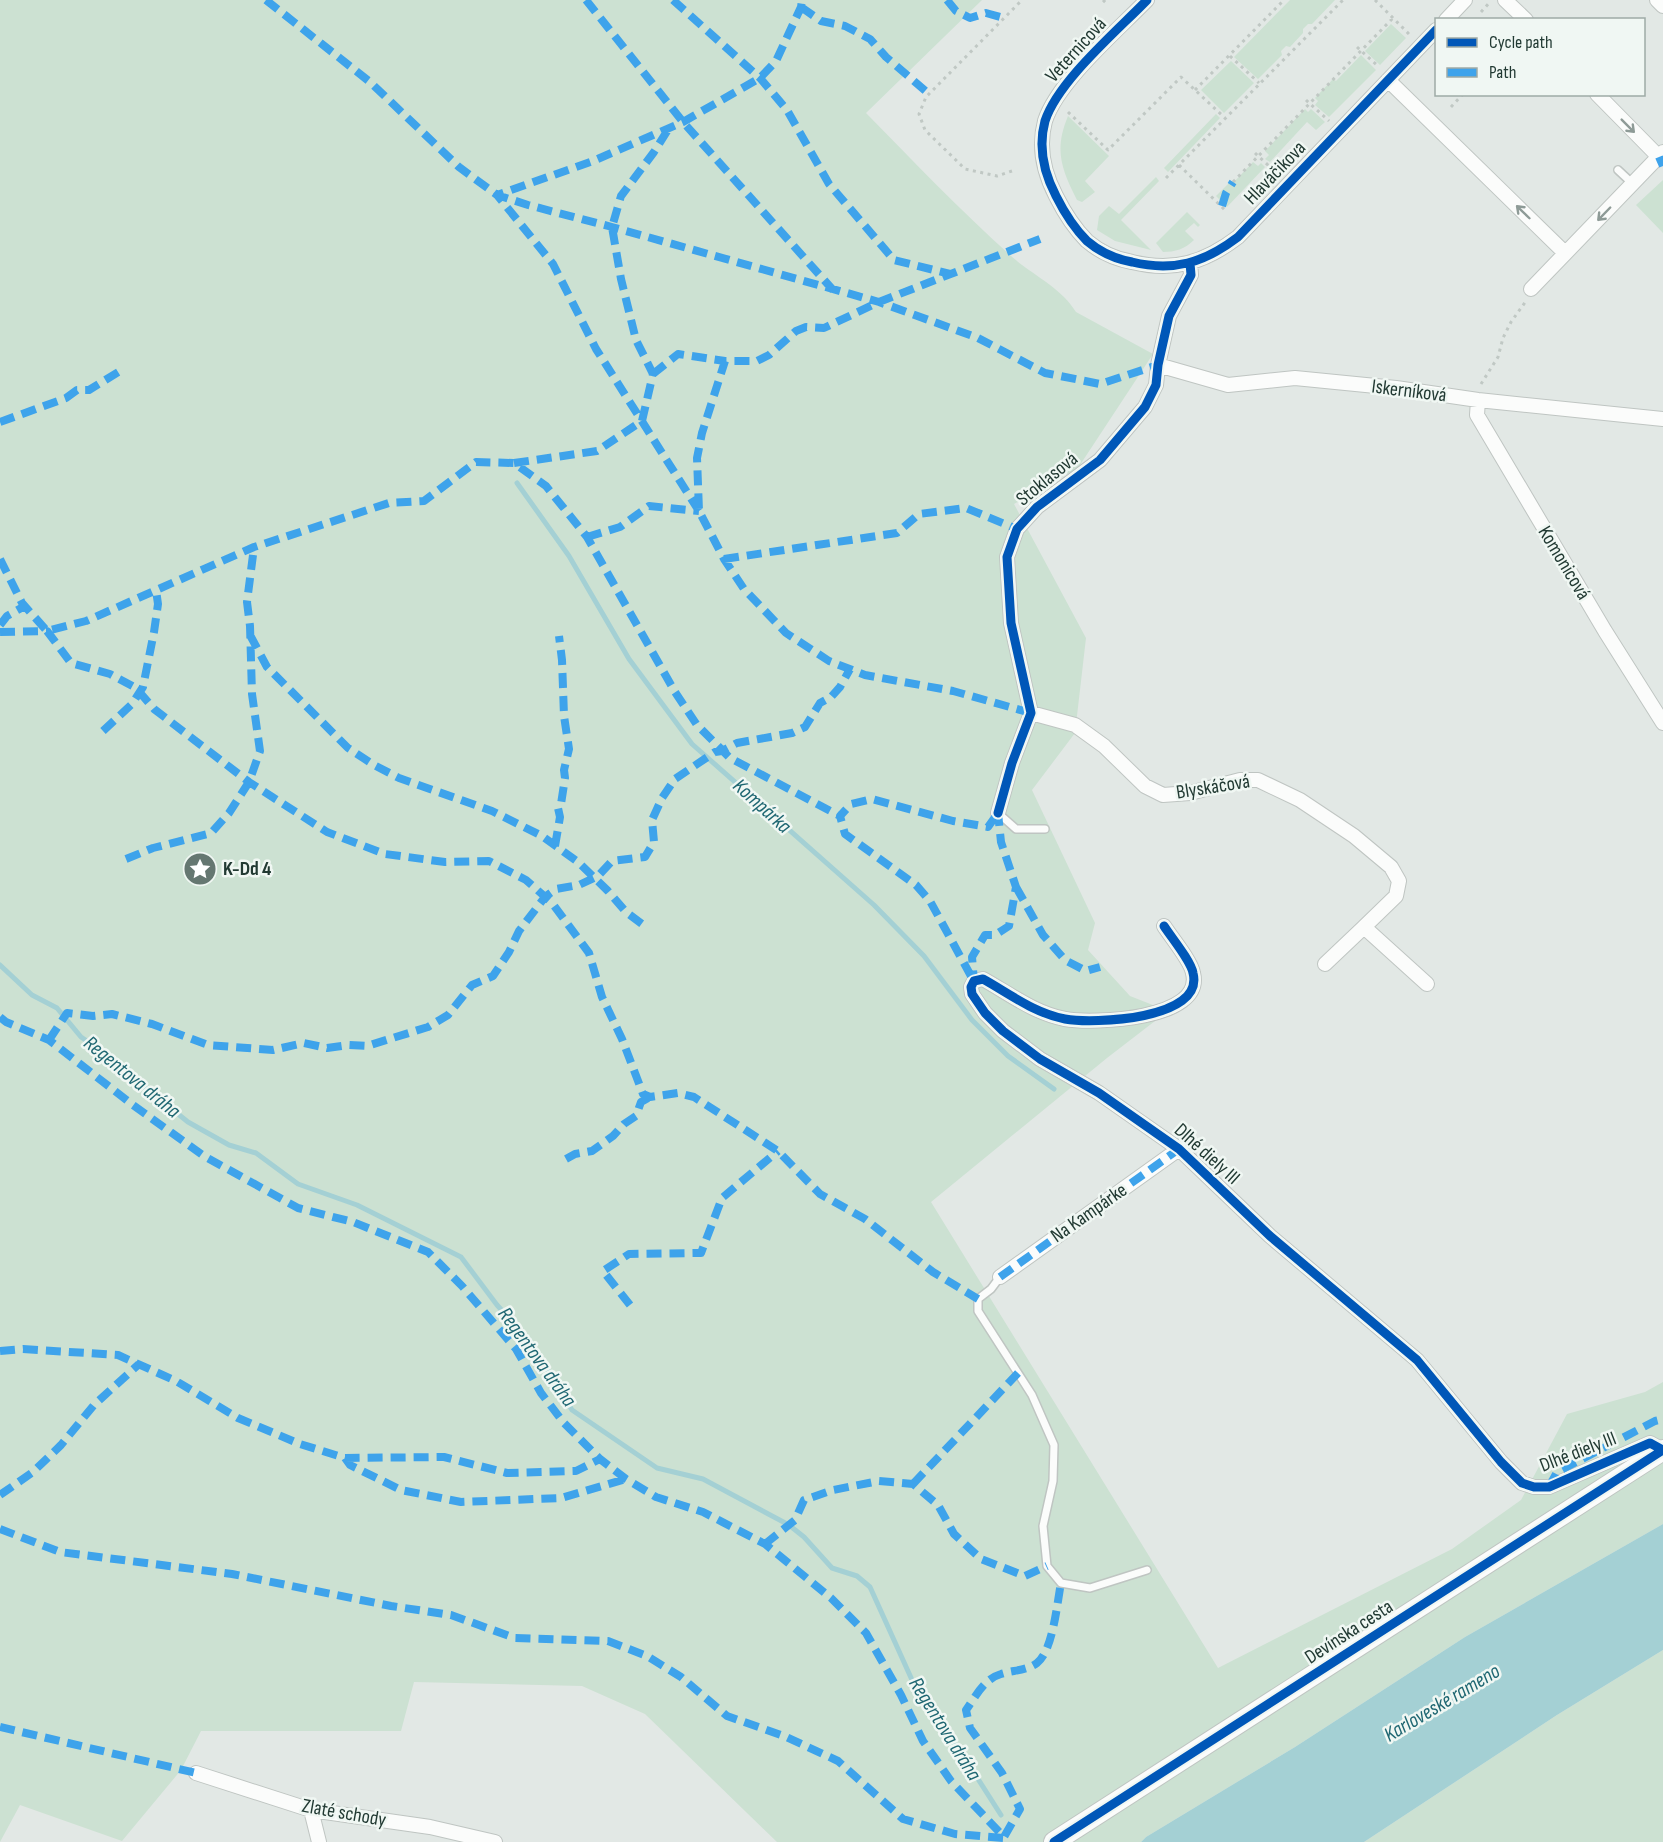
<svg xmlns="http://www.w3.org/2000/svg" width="1663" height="1842" viewBox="0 0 1663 1842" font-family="'Sofia Sans Condensed',sans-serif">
<rect width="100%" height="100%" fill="#e2e8e5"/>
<path fill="#cce1d2" d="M0 0H982L866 113C913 161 960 210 1010 255 1032 275 1061 287 1076 312L1153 354 1078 468 1014 504 1086 638 1075 733 1032 790 1095 923 1088 950 1130 996 1168 1011 1107 1058 931 1202 1218 1668 1452 1549 1521 1500 1567 1414 1645 1392 1663 1382V1524L1465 1637 1295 1747 1146 1837 1141 1842H777L645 1714 582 1686 414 1682 401 1731H201L181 1770 122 1841 20 1805 0 1842Z
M1290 0H1335L1312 24H1308L1303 29V33L1290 47 1286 46 1281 51 1282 55 1258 79 1234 57Z
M1391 24 1406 38 1380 65 1365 51Z
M1361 55 1376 70 1329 117 1315 105 1318 101 1315 98 1333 79 1336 81Z
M1231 61 1254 83 1224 113 1201 90Z
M1305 109 1308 112 1311 109 1325 122 1316 130 1307 122 1270 162 1265 159 1269 155 1265 151Z
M1216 114 1220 118 1168 172 1164 168Z
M1068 116 1109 156 1085 181 1095 192 1082 202 1077 200C1061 168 1054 150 1068 116Z
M1253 162 1258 166 1261 163 1265 167 1227 207 1216 196 1231 181 1234 182Z
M1156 177 1159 181 1121 220 1151 250 1115 241 1097 230 1099 216 1109 206 1119 214Z
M1663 180V233L1636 205Z
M1187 212 1200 225 1198 227 1194 223 1185 231 1194 240C1185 249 1175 252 1163 252L1156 243Z
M1663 1650V1842H1364L1557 1715Z"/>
<path fill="#a4d0d4" d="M1663 1524V1650L1557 1715 1364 1842H1141L1146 1837 1295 1747 1465 1637Z"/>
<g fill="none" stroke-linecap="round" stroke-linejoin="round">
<path stroke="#a4d0d4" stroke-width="5" d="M517 483 569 556 629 659 692 744 874 905 924 956 972 1020 1008 1056 1054 1089
M0 965 32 995 57 1008 81 1037 128 1069 143 1086 188 1122 229 1145 256 1153 298 1184 357 1205 461 1257 497 1305 530 1341 572 1410 657 1468 703 1479 789 1525 804 1537 832 1568 857 1576 870 1587 917 1691 971 1768 1001 1815"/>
<defs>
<path id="lane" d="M1618 170 1633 184
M998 813 1016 829H1045
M1000 1277 991 1289 978 1299V1311L1032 1395 1054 1445 1053 1481 1043 1526 1047 1566 1061 1583 1090 1588 1147 1570"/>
<path id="street" d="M1147 0C1117 31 1058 81 1045 121 1038 147 1044 173 1056 196 1064 212 1074 228 1087 241 1100 252 1115 259 1132 262 1173 272 1204 263 1238 237L1436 30
M1505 0 1526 20
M1657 0 1663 6
M1446 20 1465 0
M1388 80 1565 253
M1597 94 1659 157
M1531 289 1663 152
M1158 365 1228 385 1295 378 1396 388 1478 400 1663 419
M1478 400 1477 415 1605 631 1663 723
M1031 713 1075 725 1104 746 1145 786 1163 795 1190 793 1240 780H1258L1300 800 1354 836 1391 867 1399 881 1396 896 1364 927 1427 984
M998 813 1012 763 1031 713 1011 623 1007 557 1017 529 1037 507 1100 460 1145 407 1156 385 1158 365 1169 316 1191 275 1190 263
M1164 926C1171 937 1191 961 1193 973 1205 1020 1093 1024 1065 1019 1034 1013 1010 994 983 979L974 981 971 987 972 994 985 1013 1003 1031 1040 1059 1099 1093 1179 1149 1270 1236 1417 1360 1501 1462 1522 1483 1534 1487H1549L1650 1443 1663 1450
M1325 964 1364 927
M1000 1277 1179 1149
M196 1773 311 1810 430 1827 495 1842
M311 1810 319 1842"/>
<path id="secondary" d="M1054 1842 1663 1450"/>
</defs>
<use href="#lane" stroke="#bfc5c2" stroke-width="10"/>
<use href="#street" stroke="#bfc5c2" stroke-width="16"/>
<use href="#secondary" stroke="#bfc5c2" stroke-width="22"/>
<path stroke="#c0c8c4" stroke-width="3" stroke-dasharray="3 4.5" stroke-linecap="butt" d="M1103 0 1107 4
M1375 0 1411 36
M1481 12 1489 3
M1357 47 1379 67
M1230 56 1259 83
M1195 90 1284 0
M1306 100 1329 121
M1451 107 1463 94
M1068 112 1108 150 1181 77 1225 118
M1255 153 1269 166
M1179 165 1226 211
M1012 171 997 176 965 169 925 130 919 114 926 97 1022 0
M1166 178 1343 0
M1233 182 1393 18
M1481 384 1498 357 1503 338 1511 322 1526 301"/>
<use href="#lane" stroke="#fbfcfb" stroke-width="7"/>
<use href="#street" stroke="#fbfcfb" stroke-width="14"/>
<use href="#secondary" stroke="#fbfcfb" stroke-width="20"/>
<path stroke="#3ea3eb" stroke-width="8" stroke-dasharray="15 8" stroke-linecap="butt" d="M266 0 370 82 459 167 497 195 528 205 612 227 879 302 978 338 1045 373 1100 384 1158 365
M586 0 683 122 833 290
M673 0 760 78 787 110 829 184 894 260 950 274
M947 0 956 11 970 18 986 13 1004 18
M801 7 821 21 845 26 870 39 886 57 929 94
M1659 157 1663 166
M1222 206 1226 193 1233 182
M653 374 678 354 725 361
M0 422 66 398 77 390H89L120 371
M514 463 597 451 642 421 653 374 636 340 621 279 612 227 621 196 654 152 669 128
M699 511 596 349 553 264 497 195 593 161 683 122 760 78 776 61 801 7 802 0
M587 537 620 527 649 506 699 511
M0 559 22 603 47 631 86 621 254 547 389 503 424 501 476 462 514 463 546 486 587 537 675 692 697 725 730 758 840 816
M724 559 897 533 919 514 966 508 1017 529
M0 625 7 616 25 606
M0 632 47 631 71 663 110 674 136 688 154 709 249 782 327 832 385 854 445 862 489 861 526 880 552 903 589 953 602 997 622 1039 643 1094 650 1097 678 1093 694 1097 778 1151 820 1194 865 1219 933 1272 978 1299
M250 635 267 667 348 748 374 765 399 778 492 811 542 836 578 862 608 891 626 912 646 927
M1031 713 953 691 865 675 829 661 786 633 744 589 724 559 699 511 697 458 702 433 725 361H757L769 355 796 331 806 327 824 328 879 302 1040 239
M103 731 132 704 143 687 154 632 158 604 156 590
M555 846 560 817 558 808 561 804 565 778 564 770 569 749 564 716 562 660 559 636
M126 859 153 848 211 833 229 813 249 782 260 751 252 694 250 626 247 602 254 547
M1016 887 1043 935 1065 960 1086 971 1100 967
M971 976 930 901 916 885 845 834 840 816 851 804 872 799 953 821 988 827 998 813
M972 985 974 981 972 957 985 935H995L1009 926 1016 887 1001 842 998 813
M0 1017 6 1022 49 1040 133 1105 204 1156 298 1208 353 1222 428 1252 462 1286 516 1349 541 1393 564 1423 600 1459 626 1479 656 1497 703 1512 765 1544 831 1598 866 1633 901 1695 923 1741 951 1781 1004 1837 1020 1809 1002 1773 970 1728 966 1710C976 1696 984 1679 1001 1674 1013 1670 1026 1671 1037 1663 1053 1651 1057 1603 1061 1583
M49 1040 67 1013 93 1016 112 1014 152 1024 208 1045 273 1050 304 1043 327 1048 348 1045 367 1046 428 1027 448 1015 472 985 493 976 509 952 519 931 545 897 556 889 579 885 598 876 612 861 645 857 654 842 652 820 662 798 675 779 715 752 722 751 737 743 792 733 805 727 820 703 831 697 840 687 850 669
M566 1159 575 1154 592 1151 613 1136 624 1124 636 1116 641 1102 650 1097
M1000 1277 1179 1149
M630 1305 603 1271 629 1254 701 1253 722 1198 778 1151
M0 1351 23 1349 118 1355 176 1381 238 1418 300 1444 345 1458 444 1457 507 1473 576 1471 600 1459
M345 1458 350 1465 401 1490 461 1502 561 1498 626 1479
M913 1484 1018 1373
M1549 1487 1557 1472 1655 1421 1663 1419
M0 1495 33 1472 61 1445 94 1405 139 1364
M0 1529 60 1552 232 1574 391 1606 451 1615 515 1638 608 1641 647 1656 681 1677 727 1716 784 1736 838 1761 903 1819 955 1834 1004 1838
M765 1544 795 1520 804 1500 833 1490 879 1481 913 1484 938 1505 954 1534 981 1559 1025 1576 1047 1566
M0 1727 196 1773"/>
<defs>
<path id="cycleway" d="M1147 0C1117 31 1058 81 1045 121 1038 147 1044 173 1056 196 1064 212 1074 228 1087 241 1100 252 1115 259 1132 262 1173 272 1204 263 1238 237L1436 30
M998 813 1012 763 1031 713 1011 623 1007 557 1017 529 1037 507 1100 460 1145 407 1156 385 1158 365 1169 316 1191 275 1190 263
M1164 926C1171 937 1191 961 1193 973 1205 1020 1093 1024 1065 1019 1034 1013 1010 994 983 979L974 981 971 987 972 994 985 1013 1003 1031 1040 1059 1099 1093 1179 1149 1270 1236 1417 1360 1501 1462 1522 1483 1534 1487H1549L1650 1443 1663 1450
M1054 1842 1663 1450"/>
</defs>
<use href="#cycleway" stroke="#f0f7f3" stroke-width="13"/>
<use href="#cycleway" stroke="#0057b8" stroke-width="9"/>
</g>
<defs><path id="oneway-shaft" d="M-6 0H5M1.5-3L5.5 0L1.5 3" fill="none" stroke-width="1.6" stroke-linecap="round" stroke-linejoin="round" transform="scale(1.5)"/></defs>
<g stroke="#8e9b97">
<use href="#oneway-shaft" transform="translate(1628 126) rotate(45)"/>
<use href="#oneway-shaft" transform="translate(1523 212) rotate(-136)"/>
<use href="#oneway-shaft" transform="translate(1604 214) rotate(134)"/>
</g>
<defs>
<symbol id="sight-disc" viewBox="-11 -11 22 22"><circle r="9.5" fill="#657771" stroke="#f0f7f3"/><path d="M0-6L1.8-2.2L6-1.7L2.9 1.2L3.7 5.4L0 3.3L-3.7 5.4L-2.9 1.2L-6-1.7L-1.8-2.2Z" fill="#fff"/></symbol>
</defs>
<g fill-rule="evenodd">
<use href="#sight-disc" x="181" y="850" width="38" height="38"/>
</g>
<g text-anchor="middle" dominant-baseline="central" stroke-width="5" stroke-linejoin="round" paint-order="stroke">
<g font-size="20" fill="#223a33" stroke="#f0f7f3">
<text transform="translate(1076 50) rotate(-48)">Veternicová</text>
<text transform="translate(1275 173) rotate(-46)">Hlaváčikova</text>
<text transform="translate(1409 391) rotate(7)">Iskerníková</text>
<text transform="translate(1047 479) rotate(-39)">Stoklasová</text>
<text transform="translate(1564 563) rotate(59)">Komonicová</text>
<text transform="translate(1213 787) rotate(-9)">Blyskáčová</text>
<text transform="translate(1207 1154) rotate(42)">Dlhé diely III</text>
<text transform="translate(1089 1213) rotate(-35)">Na Kampárke</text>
<text transform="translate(1578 1452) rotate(-21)">Dlhé diely III</text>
<text transform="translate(1349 1632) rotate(-33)">Devínska cesta</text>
<text transform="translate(344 1813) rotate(10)">Zlaté schody</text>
</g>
<g font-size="20" font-weight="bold" fill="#223a33" stroke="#f0f7f3" text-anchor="start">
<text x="223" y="869">K-Dd 4</text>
</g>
<g font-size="21" font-style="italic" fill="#1f6772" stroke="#f0f7f3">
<text transform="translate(762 806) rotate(42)">Kompárka</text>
<text transform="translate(132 1077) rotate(39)">Regentova dráha</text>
<text transform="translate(537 1357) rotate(54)">Regentova dráha</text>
<text transform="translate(1442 1703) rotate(-31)">Karloveské rameno</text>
<text transform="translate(945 1729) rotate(58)">Regentova dráha</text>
</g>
</g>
<rect x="1435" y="18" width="210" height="78" fill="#f0f7f3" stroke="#9eaba6" stroke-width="1.5"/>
<rect x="1447" y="38" width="30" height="9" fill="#0057b8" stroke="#9eaba6" stroke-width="1.5"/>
<text x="1489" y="48" font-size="18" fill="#223a33">Cycle path</text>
<rect x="1447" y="68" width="30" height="9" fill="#3ea3eb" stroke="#9eaba6" stroke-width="1.5"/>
<text x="1489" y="78" font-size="18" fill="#223a33">Path</text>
</svg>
